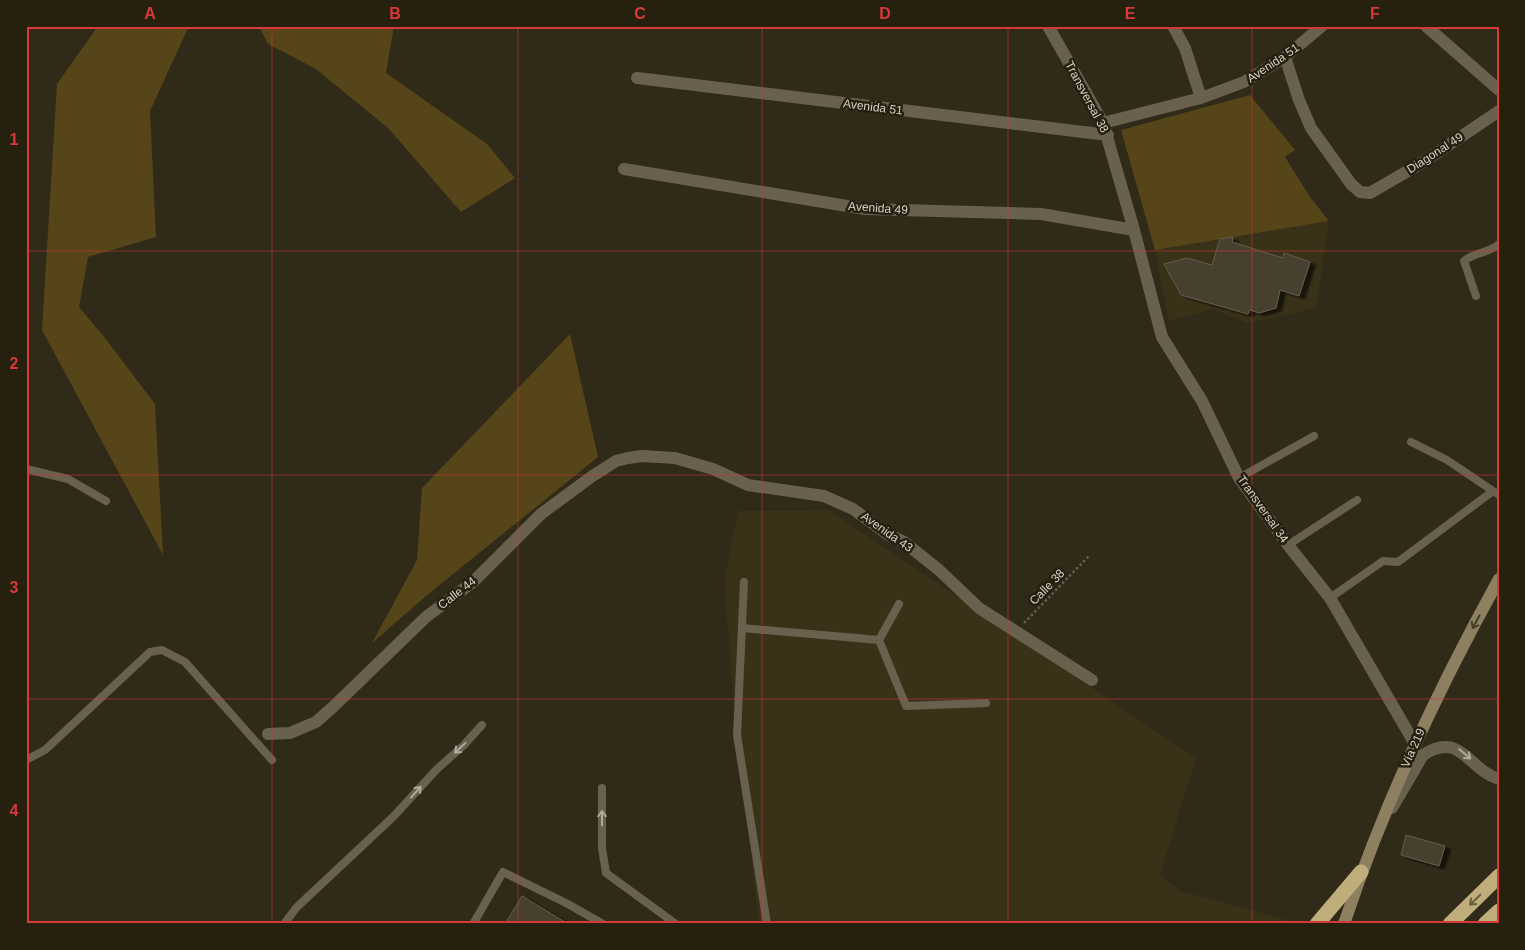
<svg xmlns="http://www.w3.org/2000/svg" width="1525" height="950" viewBox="0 0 1525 950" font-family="Helvetica,sans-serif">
<defs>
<filter id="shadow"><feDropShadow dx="5.5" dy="3" stdDeviation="1" flood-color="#0009"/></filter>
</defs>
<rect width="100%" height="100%" fill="#302a19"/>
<path fill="#3a3119" d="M1329 221 1316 308 1248 323 1213 309 1169 321 1155 250Z
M829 510 1196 758 1160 875 1180 891 1295 922 1294 924H759L737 735 724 582 738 511Z"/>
<path fill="#554519" d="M98 26H189L150 111 156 237 88 257 79 307 105 338 155 404 163 555 42 330 57 84Z
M259 26H394L386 73 487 144 515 178 461 212 388 128 316 69 268 44Z
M1250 95 1295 150 1285 157 1310 197 1329 221 1155 250 1121 130Z
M570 334 598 457 426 596 372 643 417 560 422 488Z"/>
<path fill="#463f2e" stroke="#655d4b" filter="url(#shadow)" d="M1233 237 1232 242 1283 258 1284 253 1310 262 1299 296 1280 290 1276 308 1259 313 1250 310 1248 314 1181 295 1164 264 1187 258 1212 265 1220 239Z
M1406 835 1445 846 1439 866 1401 855Z
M522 896 568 924H505Z"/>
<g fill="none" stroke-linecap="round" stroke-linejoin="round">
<path stroke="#645e50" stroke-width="2.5" stroke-dasharray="2.5 2.5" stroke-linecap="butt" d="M1024 623 1090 555"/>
<path stroke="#69614e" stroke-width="8" d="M1476 296 1464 261C1474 252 1490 253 1499 244
M1411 442 1447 460 1499 495
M26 469 68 479 106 501
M1239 478 1314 436
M1288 545 1357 500
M744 582 737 735 767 924
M1330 598 1383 561 1398 562 1493 491
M742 628 879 640 899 604
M879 640 906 706 986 703
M26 760 45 750 150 652 162 650 185 662 272 760
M602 788V848L606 873 676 924
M284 924 297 907 394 816 437 769 463 746 482 725
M473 924 503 872 566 903 603 924"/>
<path stroke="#69614e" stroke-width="12" d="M1048 26 1103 123 1134 230 1162 337 1202 401 1239 478 1288 545 1330 598 1415 744
M1173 26 1185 48 1201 98
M1426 26 1499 90
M1285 57 1299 100 1311 128 1351 184 1360 192 1370 193 1425 161 1499 111
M637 78 1108 135
M1103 123 1201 98 1244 82 1285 57 1322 26
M624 169 865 209 1041 214 1134 230
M268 734 290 733 316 722 334 706 426 617 473 582 541 514 591 477 616 461 628 458 642 456 675 458 713 469 748 485 824 496 853 509 887 534 904 542 939 570 979 608 1092 680
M1392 808 1423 755C1461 730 1468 770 1499 779"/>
<path stroke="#8c8061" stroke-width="12" d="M1344 924C1384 804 1438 689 1499 579"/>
<path stroke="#c0ad7c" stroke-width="15" d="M1317 924 1361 872
M1450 924 1499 876
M1485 924 1499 911"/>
</g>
<defs><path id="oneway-shaft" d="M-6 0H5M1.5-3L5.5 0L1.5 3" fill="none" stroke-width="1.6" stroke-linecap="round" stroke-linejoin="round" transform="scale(1.25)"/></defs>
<use stroke="#453d28" href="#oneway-shaft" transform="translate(1476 622) rotate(118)"/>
<g stroke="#afaa9d">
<use href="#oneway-shaft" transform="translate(460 748) rotate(137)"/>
<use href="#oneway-shaft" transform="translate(1465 754) rotate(40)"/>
<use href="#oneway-shaft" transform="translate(416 792) rotate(-48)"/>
<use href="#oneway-shaft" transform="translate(602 818) rotate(-90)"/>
</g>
<use stroke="#6b5f40" href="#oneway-shaft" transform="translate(1475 900) rotate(136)"/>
<path fill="none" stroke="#d63938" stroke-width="1" stroke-opacity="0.55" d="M272 26V924M518 26V924M762 26V924M1008 26V924M1252 26V924M26 251H1499M26 475H1499M26 699H1499"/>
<g text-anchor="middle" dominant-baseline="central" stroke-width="5" stroke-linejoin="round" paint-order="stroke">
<g font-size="12" fill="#d5d1c7" stroke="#26200f">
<text transform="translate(1273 63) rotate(-34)">Avenida 51</text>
<text transform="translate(1087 97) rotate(62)">Transversal 38</text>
<text transform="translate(873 107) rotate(7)">Avenida 51</text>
<text transform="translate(1435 153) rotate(-33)">Diagonal 49</text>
<text transform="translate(878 208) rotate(4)">Avenida 49</text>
<text transform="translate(1263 509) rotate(55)">Transversal 34</text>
<text transform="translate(887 532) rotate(35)">Avenida 43</text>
<text transform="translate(1047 587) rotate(-46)">Calle 38</text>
<text transform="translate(457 593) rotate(-38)">Calle 44</text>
<text transform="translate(1413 748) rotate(-66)">Vía 219</text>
</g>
</g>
<rect width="1525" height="950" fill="none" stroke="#26200f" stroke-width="55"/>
<rect x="28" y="28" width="1470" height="894" fill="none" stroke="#d63938" stroke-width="2"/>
<g font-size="16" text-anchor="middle" font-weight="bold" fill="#d63938">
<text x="150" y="19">A</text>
<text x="395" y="19">B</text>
<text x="640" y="19">C</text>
<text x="885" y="19">D</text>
<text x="1130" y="19">E</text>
<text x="1375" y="19">F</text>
<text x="14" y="145">1</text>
<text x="14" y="369">2</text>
<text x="14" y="593">3</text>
<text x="14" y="816">4</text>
</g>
</svg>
